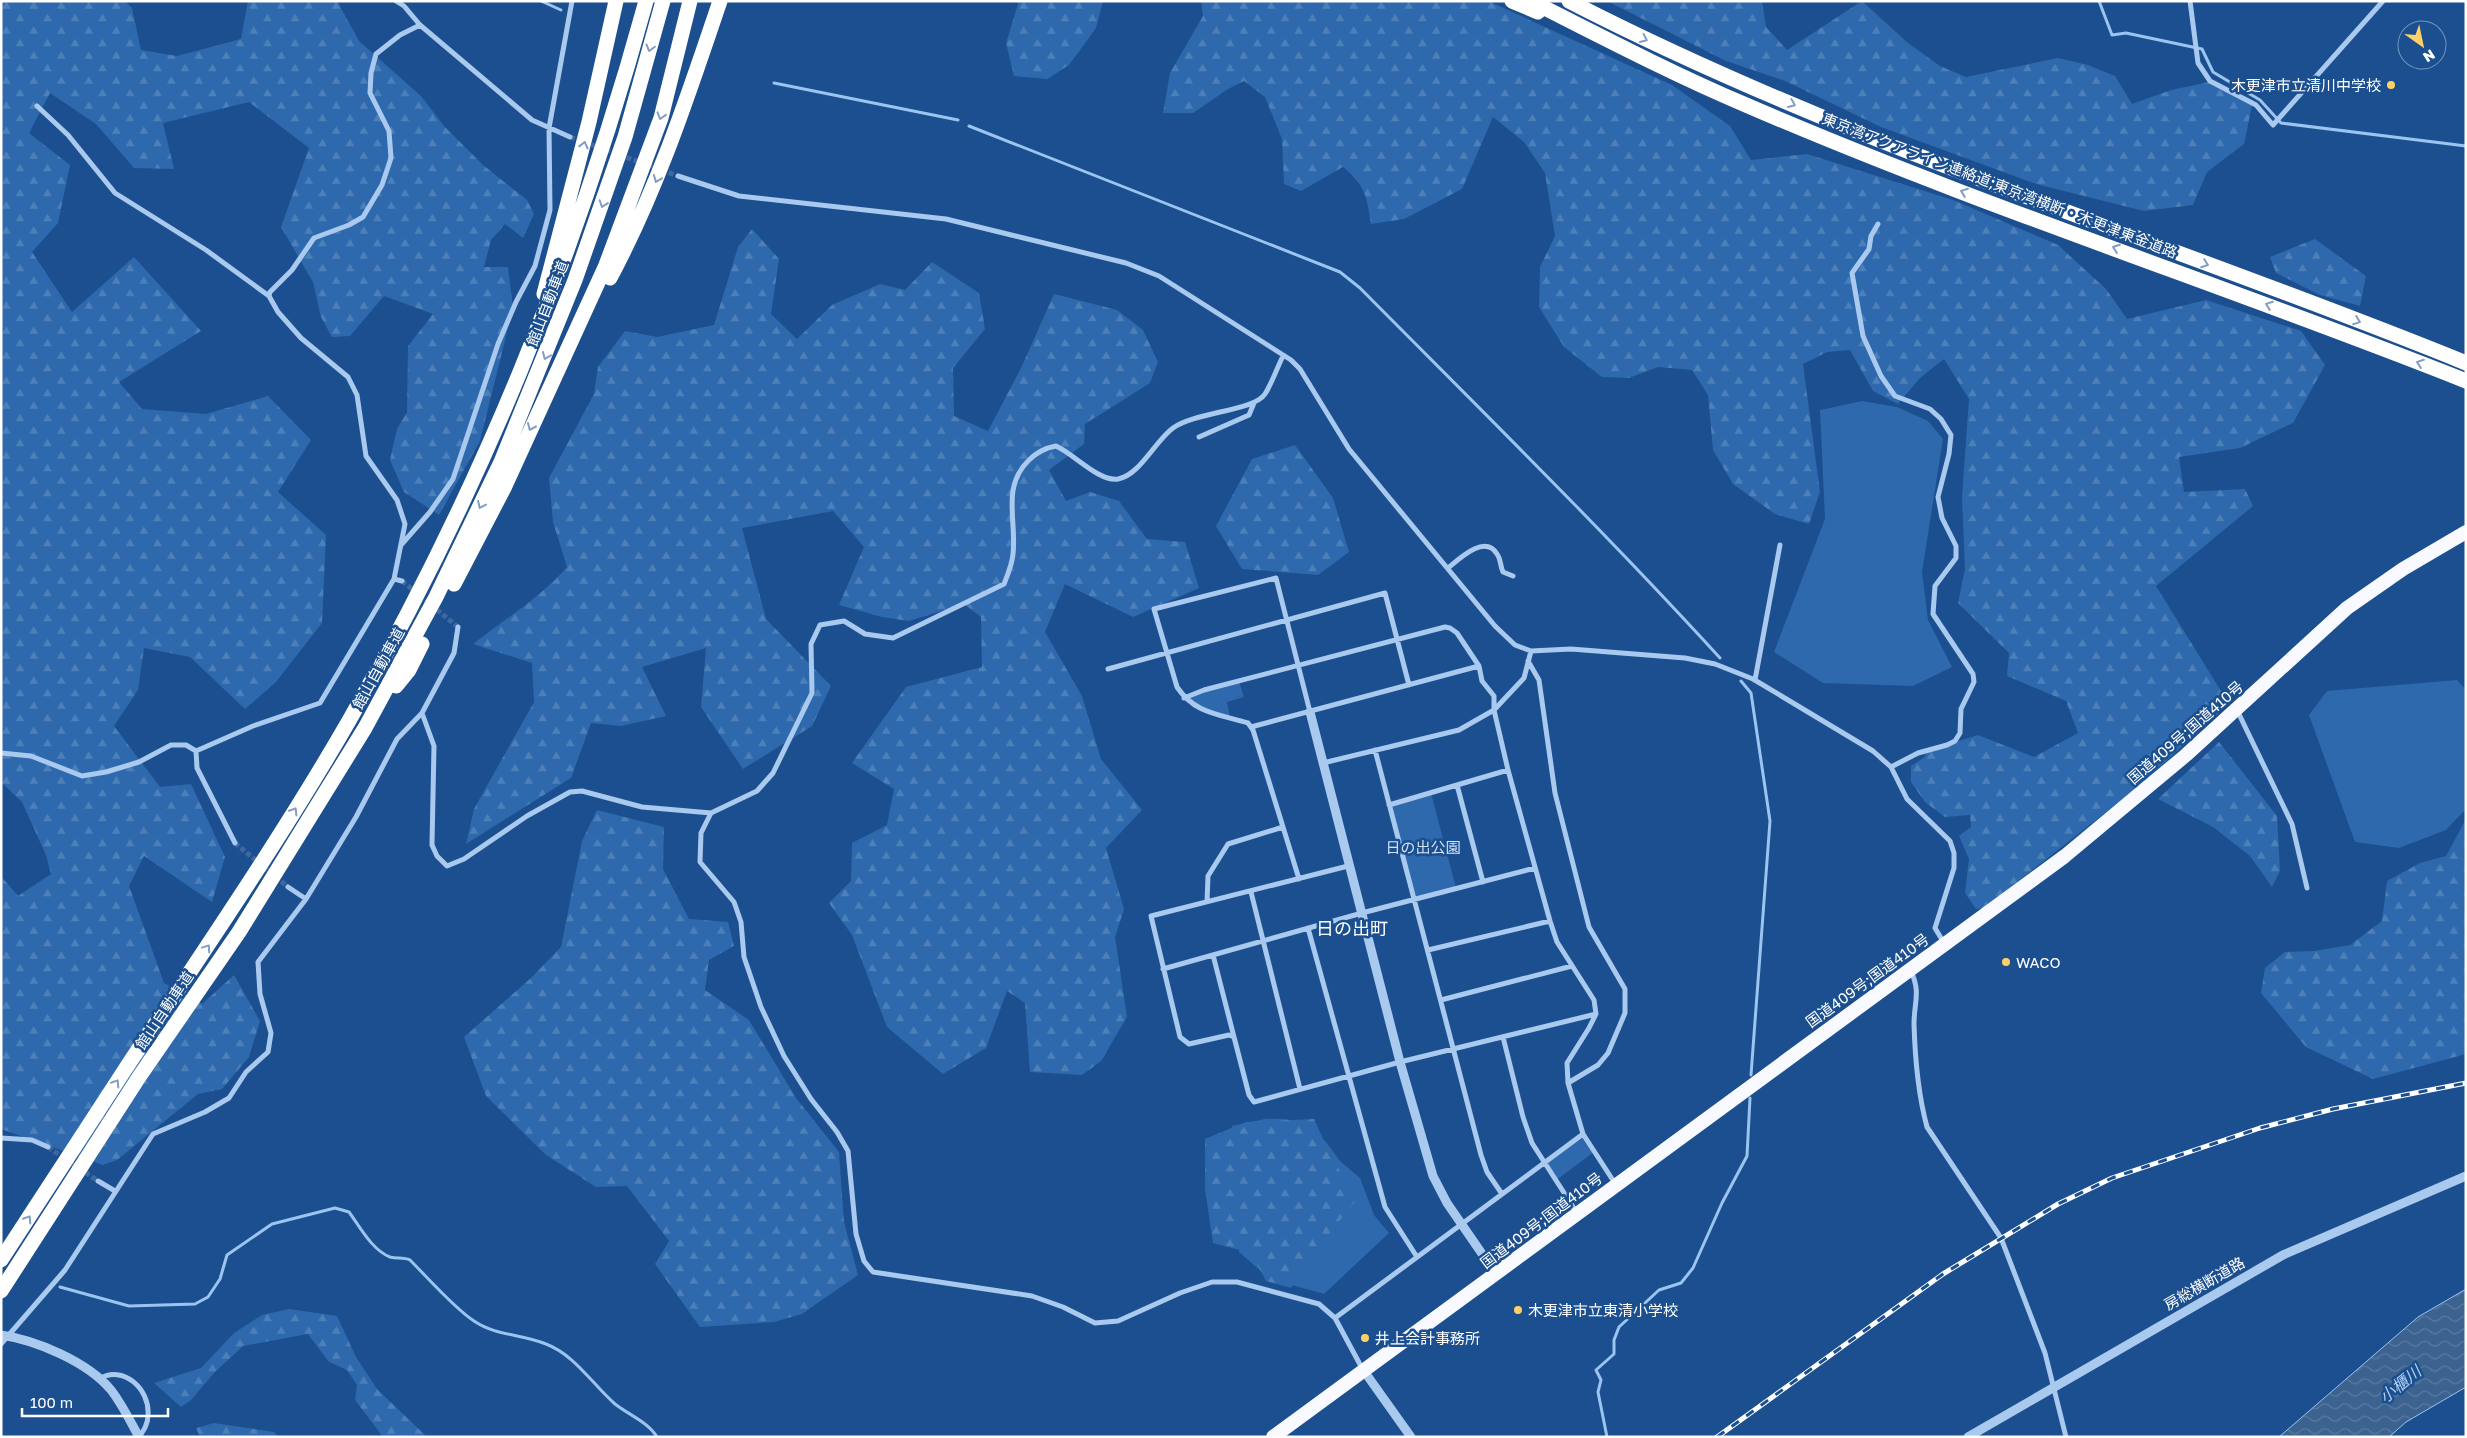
<svg xmlns="http://www.w3.org/2000/svg" width="2467" height="1438" viewBox="0 0 2467 1438" font-family="'Golos Text','Noto Sans JP',sans-serif">
<defs>
<pattern id="forest-firs" width="22" height="20" patternUnits="userSpaceOnUse" patternTransform="scale(1.25)"><rect width="22" height="20" fill="#2e69ad"/><path d="M5 1l3.5 6h-7zM16 11l3.5 6h-7z" fill="#4d80b9"/></pattern>
<pattern id="water-waves" width="16" height="10" patternUnits="userSpaceOnUse" patternTransform="scale(1.25)"><rect width="16" height="10" fill="#3c6290"/><path d="M0 5q4-4 8 0t8 0" fill="none" stroke="#597aa1"/></pattern>
</defs>
<rect width="100%" height="100%" fill="#1b4f8f"/>
<path fill="#2e69ad" d="M1862 401 1897 407 1928 421 1943 439 1922 572 1928 620 1952 667 1913 686 1823 683 1774 652 1825 519 1820 410Z
M2457 680 2466 690V809L2446 830 2399 848 2355 842 2309 715 2327 691Z
M1239 681 1244 697 1227 702 1230 718 1196 707 1184 698Z
M1431 793 1456 888 1414 899 1389 805Z
M1265 1119H1286L1310 1126 1326 1142 1340 1161 1360 1178 1374 1215 1389 1233 1324 1294 1270 1279 1239 1252C1235 1210 1235 1168 1232 1126Z
M1583 1134 1594 1152 1555 1181 1544 1163Z"/>
<path fill="url(#forest-firs)" d="M1 1H125L132 8 141 50 177 56 241 39 248 1H337L359 41 422 97 444 126 483 165 527 200 534 214 523 238 505 224 491 240 484 267H508L513 308 480 441 439 515 404 492 390 460 397 429 407 412 408 346 433 314 384 296 350 336 332 337 321 317 313 282 281 227 309 148 249 102 163 123 174 169 134 168 96 124 50 93 29 133 70 165 58 223 32 252 72 312 134 257 201 331 119 382 142 409 206 414 268 396 311 440 278 492 326 535 322 623 276 682 245 709 190 657 144 648 138 690 114 726 160 787 191 784 225 857 212 902 144 856 129 886 164 983 202 1004 234 975 260 1021 249 1057 222 1089 198 1094 117 1160 103 1165 1 1129V876L18 896 51 874 46 855 22 802 1 782Z
M1019 1H1103L1096 28 1069 65 1047 79 1014 76 1006 43Z
M1201 1H1488L1672 85 1730 126 1751 160 1807 154 1953 200 2058 245 2106 289 2127 319 2206 300 2301 331 2325 365 2293 423 2240 448 2179 457 2184 492 2245 489 2253 506 2156 586 2229 704 2133 791 1984 908 1976 909 1965 893 1969 859 1959 836 1971 827 1970 815 1945 817 1925 802 1911 782V766L1925 757 1926 751 1978 735 2034 757 2078 733 2066 701 2007 676 2009 653 1958 603 1965 569 1962 497 1969 399 1944 359 1920 378 1898 404 1873 391 1850 350 1827 352 1803 364 1820 492 1809 524 1775 514 1733 484 1713 450 1708 395 1692 370 1658 367 1629 378 1602 377 1564 347 1539 307 1540 267 1555 236 1545 173 1524 142 1493 117 1462 189 1404 219 1371 224C1367 197 1365 185 1343 167L1301 191 1284 184 1282 139 1265 97 1244 81 1228 89 1193 113H1163L1170 73 1203 16Z
M1607 1H1762L1766 27 1787 50 1862 1 1908 43 1940 66 1966 77 2058 58 2088 65 2115 76 2132 104 2171 90 2214 81 2252 105 2244 144 2207 172 2193 205 2144 211 2036 184 1881 127 1785 81 1726 61Z
M752 229 779 259 771 314 797 339 832 305 880 284 905 290 932 262 979 293 985 329 953 368 954 416 988 431 1022 366 1054 294 1117 310 1143 330 1158 362 1150 383 1085 424 1084 444 1049 470 1066 501 1090 492 1119 501 1147 539 1185 542 1199 588 1133 617 1065 584 1045 632 1082 696 1101 759 1142 810 1106 848 1124 909 1115 937 1127 1017 1101 1061 1082 1075 1030 1072 1025 1003 1007 991 986 1048 943 1074 887 1027 852 935 829 903 851 881 852 843 887 825 894 789 852 763 906 687 982 667 981 617 964 604 909 621 882 617 839 605 864 547 833 511 742 528 766 619 831 686 812 726 743 769 701 707 706 648 642 667 666 716 621 726 591 723 571 778 466 844 474 809 534 702 532 663 473 644C505 619 540 598 567 567L553 522 549 478 594 394 598 367 625 331 657 337 714 325 738 247Z
M2315 239 2366 276 2360 306 2320 295 2276 273 2270 257Z
M1295 445 1333 498 1349 552 1318 575 1242 569 1216 526 1252 459Z
M2219 742 2277 816 2280 871 2272 887 2250 856 2213 827 2158 799Z
M597 810 664 827 663 869 689 919 728 922 734 946 709 960 705 990 749 1020 796 1098 839 1152 844 1222 858 1275 802 1314 774 1322 700 1327 655 1264 669 1241 627 1186 596 1187 546 1155 486 1096 464 1037 531 978 561 947 582 841Z
M2466 819V1054L2373 1079 2306 1047 2261 993 2265 968 2285 952 2314 951 2350 945 2382 921 2387 881 2420 863 2446 856Z
M1314 1119 1331 1156 1357 1199 1313 1254 1291 1288 1266 1281 1251 1253 1213 1243 1205 1189V1139L1246 1122Z
M289 1309 337 1316 356 1357 377 1389 427 1437H383L355 1400 357 1385 347 1370 329 1362 308 1334 243 1346 214 1373 191 1400 181 1407 154 1383 201 1368 234 1333 262 1315Z
M214 1423 274 1432 278 1437H200L196 1428Z"/>
<path fill="url(#water-waves)" stroke="#9cc4f0" d="M2466 1289V1387L2406 1422 2389 1437H2279L2418 1317Z"/>
<g fill="none" stroke-linecap="round" stroke-linejoin="round">
<path stroke="#9cc4f0" stroke-width="3" d="M541 1 561 10
M2099 1 2112 35 2126 33 2202 49 2213 72 2260 100 2281 123 2466 146
M774 83 958 120
M969 126 1340 272 1360 288C1481 410 1604 531 1720 658
M1741 681 1751 693 1770 821 1751 1075
M60 1287 129 1306 195 1304 208 1297 220 1279 227 1255 272 1224 335 1208 349 1212C360 1227 372 1250 390 1257 397 1259 403 1257 410 1260 427 1277 455 1309 474 1321 496 1336 522 1334 546 1344 575 1355 593 1385 615 1404 629 1415 648 1422 657 1437
M1607 1437 1598 1392 1601 1380 1596 1370 1614 1354V1340L1619 1327 1659 1290 1681 1283 1693 1268 1722 1203 1747 1156 1750 1098"/>
<path stroke="#3d69a0" stroke-width="5" stroke-dasharray="5 2.5" stroke-linecap="butt" d="M570 137 678 176
M402 581 458 627
M235 843 288 887
M48 1147 98 1181"/>
<path stroke="#a9c9ee" stroke-width="5" d="M396 1 404 6 420 25 532 120 570 137
M2190 1 2198 63 2210 81 2256 105 2273 125 2383 1
M37 106 68 135 115 193 206 250 269 296
M678 176 739 196 946 219 1126 263 1159 276 1291 360 1300 369 1349 449 1495 626 1515 645 1531 651 1571 649 1685 658 1715 664 1753 679 1873 751 1891 767 1907 799 1950 841 1954 853V868L1935 928 1944 943
M1878 224 1871 236 1869 249 1852 273 1863 336 1881 376 1895 396 1930 409 1941 419 1951 435 1949 454 1938 497 1942 518 1956 546V558L1935 586 1933 614 1973 674 1974 682 1961 709 1960 733 1955 741 1947 745 1918 753 1891 767
M1199 437 1249 415 1254 403
M401 545 430 512 453 479 498 344 516 302 535 266 550 210 549 128 572 1
M1448 568C1460 558 1485 534 1497 554 1501 559 1500 566 1503 572L1513 576
M394 579 402 581
M1528 661 1539 680 1555 793 1589 927 1625 989V1013L1608 1053 1598 1065 1568 1083
M1108 669 1385 593 1409 685
M1755 680 1780 545
M1184 698 1204 690 1445 627 1450 628 1457 633 1479 666 1482 681 1494 696V710L1508 770 1550 921 1557 942 1594 1000 1596 1014 1589 1028 1567 1063 1568 1083 1583 1134 1616 1185
M2237 710 2292 824 2307 888
M422 713 434 746 432 845 437 856 447 866 464 859 527 816 570 792 582 791 642 807 711 813 757 791 773 773 812 693 811 644 820 625 844 621 865 634 893 638 1004 584C1008 574 1012 565 1013 554 1017 521 1001 487 1029 460 1037 452 1045 448 1056 446 1074 454 1099 482 1118 479 1140 475 1155 441 1173 428 1195 412 1254 411 1265 394 1272 383 1277 368 1283 356
M1251 727 1479 666
M1375 750 1481 1155 1487 1172 1502 1194
M196 751 253 726 320 703 394 579 405 524 397 500 366 456 357 395 348 377 301 338 278 312 269 296 270 292 292 270 314 238 349 225 363 217 382 185 391 158 389 131 370 93 371 73 376 54 400 35 420 25
M196 751 197 768 235 843
M1 753 31 756 82 776 106 772 139 762 171 745H186L196 751
M1323 763 1459 730 1494 710 1524 678 1531 651
M1457 785 1483 882
M1389 805 1508 770
M711 813 701 833 700 862 734 902 741 922 744 957 761 1007 784 1056 811 1099 837 1132 848 1151 856 1234 864 1261 873 1272 1032 1296 1063 1307 1095 1323 1118 1321 1180 1293 1212 1282H1237L1319 1304 1335 1318 1363 1370
M1283 827 1299 879
M1348 866 1151 916 1180 1037 1189 1044 1229 1035 1234 1037 1249 1095 1254 1102 1400 1062 1596 1014
M288 887 306 899
M1251 892 1300 1089
M1207 902 1208 876 1228 844 1283 827 1253 730 1248 723C1219 714 1195 714 1177 687L1154 609 1276 578 1310 712
M1308 928 1385 1207 1417 1257
M1428 950 1550 921
M1213 955 1234 1037
M1163 969 1362 913 1535 868
M1911 971C1921 993 1914 1002 1914 1024 1915 1058 1918 1094 1927 1127L2001 1238 2045 1353 2066 1437
M1441 1000 1572 966
M1503 1037 1523 1117 1532 1143 1577 1213
M1 1138 32 1140 48 1147
M98 1181 115 1191
M1335 1318 1583 1134
M1 1344 65 1270 153 1134 205 1112 229 1098 246 1072 268 1052 271 1033 260 994 258 962 306 899 356 817 397 739 422 713 454 653 458 627
M99 1379C123 1364 150 1389 148 1415 148 1424 144 1430 139 1437"/>
<path stroke="#a9c9ee" stroke-width="9" d="M1310 712 1400 1062 1433 1176 1447 1203 1496 1274
M1 1335C36 1340 88 1362 111 1390 122 1404 130 1421 139 1437
M1364 1371 1411 1437
M1968 1437 2283 1255 2466 1176"/>
<path stroke="#f8faff" stroke-width="14" d="M1273 1437 2065 856 2186 755 2347 608 2403 569 2466 532"/>
<path stroke="#fff" stroke-width="15" d="M1512 1 1538 12
M1531 1C1602 37 1673 74 1746 105 1982 207 2227 286 2466 381
M1569 1C1856 149 2167 241 2466 363
M610 278C657 190 688 96 720 1
M544 294 589 122 616 1
M454 584 505 486 606 265 661 118 690 1
M396 686 409 670 422 644
M1 1260C43 1196 84 1132 126 1068 202 953 281 839 350 719 481 490 576 256 646 1
M1 1291 139 1077 239 932 365 728 436 597 501 462 575 280 625 137 663 1"/>
<defs>
<path id="rail" d="M1717 1437 1943 1274 2058 1204 2112 1178 2260 1128 2333 1109 2466 1083"/>
</defs>
<use href="#rail" stroke="#fff" stroke-width="5"/>
<use href="#rail" stroke="#1b4f8f" stroke-width="3" stroke-dasharray="9" stroke-linecap="butt"/>
</g>
<defs><path id="oneway-chevron" d="M-2-3.5L2.5 0L-2 3.5" fill="none" stroke-width="1.6" stroke-linecap="round" stroke-linejoin="round" transform="scale(1.25)"/></defs>
<g stroke="#829ec1">
<use href="#oneway-chevron" transform="translate(1644 39) rotate(25)"/>
<use href="#oneway-chevron" transform="translate(650 48) rotate(105)"/>
<use href="#oneway-chevron" transform="translate(1792 104) rotate(23)"/>
<use href="#oneway-chevron" transform="translate(661 116) rotate(107)"/>
<use href="#oneway-chevron" transform="translate(584 145) rotate(-76)"/>
<use href="#oneway-chevron" transform="translate(657 179) rotate(112)"/>
<use href="#oneway-chevron" transform="translate(1964 192) rotate(-159)"/>
<use href="#oneway-chevron" transform="translate(603 204) rotate(109)"/>
<use href="#oneway-chevron" transform="translate(2116 248) rotate(-160)"/>
<use href="#oneway-chevron" transform="translate(2205 264) rotate(20)"/>
<use href="#oneway-chevron" transform="translate(2269 305) rotate(-159)"/>
<use href="#oneway-chevron" transform="translate(2357 321) rotate(21)"/>
<use href="#oneway-chevron" transform="translate(546 356) rotate(113)"/>
<use href="#oneway-chevron" transform="translate(2420 363) rotate(-159)"/>
<use href="#oneway-chevron" transform="translate(531 427) rotate(114)"/>
<use href="#oneway-chevron" transform="translate(481 505) rotate(115)"/>
<use href="#oneway-chevron" transform="translate(294 811) rotate(-58)"/>
<use href="#oneway-chevron" transform="translate(207 948) rotate(-56)"/>
<use href="#oneway-chevron" transform="translate(116 1083) rotate(-57)"/>
<use href="#oneway-chevron" transform="translate(28 1219) rotate(-57)"/>
</g>
<g fill="#ffd166" stroke="#1b4f8f" stroke-width="2">
<circle cx="2391" cy="85" r="5"/>
<circle cx="2006" cy="962" r="5"/>
<circle cx="1518" cy="1310" r="5"/>
<circle cx="1365" cy="1338" r="5"/>
</g>
<g text-anchor="middle" dominant-baseline="central" stroke-width="5" stroke-linejoin="round" paint-order="stroke">
<g font-size="15" fill="#fff" stroke="#1b4f8f" text-anchor="start">
<text x="2381" y="85" text-anchor="end">木更津市立清川中学校</text>
<text x="2016" y="962">WACO</text>
<text x="1528" y="1310">木更津市立東清小学校</text>
<text x="1375" y="1338">井上会計事務所</text>
</g>
<g font-size="15" fill="#fff" stroke="#1b4f8f">
<text transform="translate(2000 185) rotate(21)">東京湾アクアライン連絡道;東京湾横断・木更津東金道路</text>
<text transform="translate(547 303) rotate(-69)">館山自動車道</text>
<text transform="translate(378 668) rotate(-61)">館山自動車道</text>
<text transform="translate(2185 732) rotate(-41)">国道409号;国道410号</text>
<text transform="translate(1867 980) rotate(-36)">国道409号;国道410号</text>
<text transform="translate(164 1010) rotate(-56)">館山自動車道</text>
<text transform="translate(1541 1220) rotate(-37)">国道409号;国道410号</text>
<text transform="translate(2204 1283) rotate(-30)">房総横断道路</text>
</g>
<g font-size="15" fill="#cfe3fa" stroke="#1b4f8f">
<text x="1423" y="847">日の出公園</text>
</g>
<g font-size="16" font-style="italic" fill="#b5d3f5" stroke="#1b4f8f">
<text transform="translate(2400 1384) rotate(-39)">小櫃川</text>
</g>
<g font-size="18" fill="#fff" stroke="#1b4f8f">
<text x="1352" y="928">日の出町</text>
</g>
</g>
<rect width="2467" height="1438" fill="none" stroke="#ffffff" stroke-width="5"/>
<g transform="translate(2422 45) rotate(147)"><circle r="24" fill="#1b4f8f" stroke="#7695bc"/>
<path d="M0-4L9 19L0 12L-9 19Z" fill="#ffd166"/>
<text y="-8" font-size="14" font-weight="bold" text-anchor="middle" fill="#ffffff">N</text>
</g>
<path d="M22 1408v8h146v-8" fill="none" stroke="#ffffff" stroke-width="2.5"/>
<text x="30" y="1408" font-size="15" fill="#ffffff" stroke="#1b4f8f" stroke-width="4" paint-order="stroke">100 m</text>
</svg>
